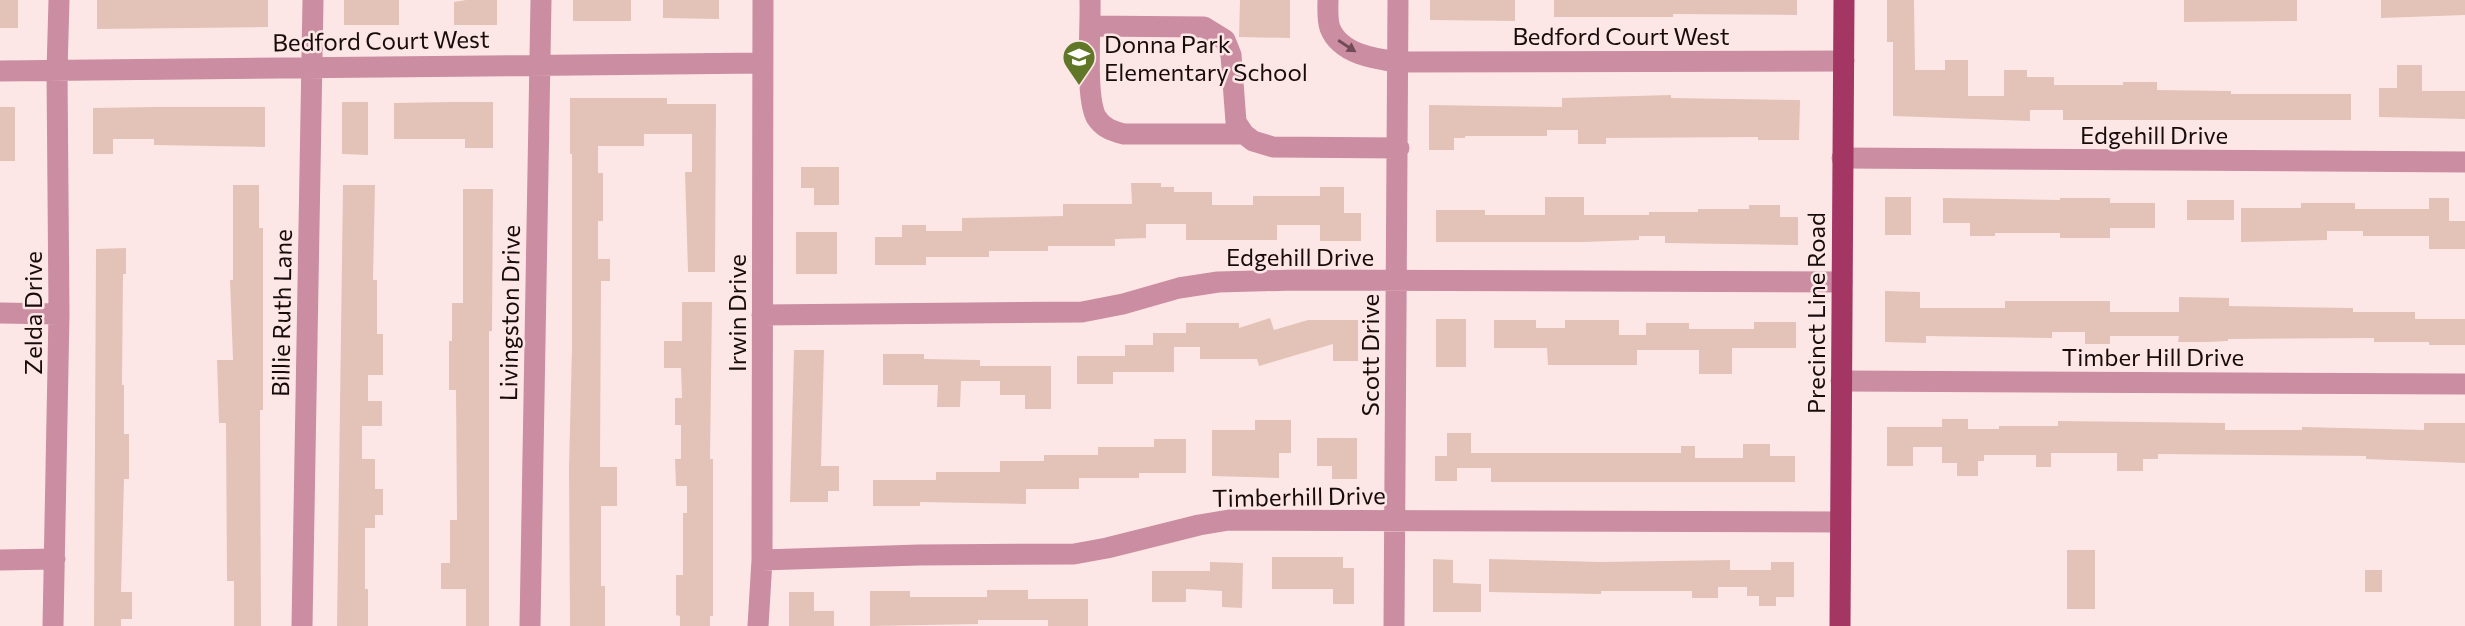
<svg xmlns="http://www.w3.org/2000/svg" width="2465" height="626" viewBox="0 0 2465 626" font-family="Commissioner,sans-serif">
<rect width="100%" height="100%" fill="#fde7e6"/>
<path fill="#e3c3b7" d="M0 0H18V28H0Z
M97 0H268V27L97 29Z
M344 0H399V25H344Z
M466 0H497V25H454V2Z
M573 0H631V21H573Z
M663 0H719V19L663 18Z
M1240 0H1290V38L1239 37Z
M1430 0H1515V21L1430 20Z
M1554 0H1797V15L1673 14V17H1554Z
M1887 0H1914L1915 70H1945V60H1968V96H2004V70H2027V77H2054V85H2123V82H2157V90L2231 91V94H2351V120H2063V110H2030V121L1893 116V42H1887Z
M2184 0H2297V21L2184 22Z
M2381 0H2465V15L2381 18Z
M2397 65H2422V91H2465V119L2379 117V88H2397Z
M1671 95V98L1800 100 1799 140H1758V137L1606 138V144H1578V130H1547V136H1465V138H1454V150H1429V105L1562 107V98Z
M570 98H667V104H716L715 272H688L685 172H692V134H644V146H598V173H603V221H598V259H610V281H601L600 467H617V506H601V586H605V626H570L569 467 572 347V154H570Z
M342 102H368V155L342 154Z
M452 102H493V148H465V139H394V103Z
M0 107H15V161H0Z
M154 107H265V147L154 145V139H113V154H93V108Z
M801 167H839V205H814V188H801Z
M1131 183H1161V187H1174V192H1212V205H1253V196H1320V187H1344V213H1361V241H1320V225H1277V240H1186V224H1146V238L1115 239V246H1048V251H989V257H926V265H875V237H902V225H926V231H962V218L1063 216V204H1132Z
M233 185H259V228H263V410H260L261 626H234V581H227L226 423H219L217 360H233L230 280H233Z
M343 185H375L373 280H377V334H383V375H368V401H382V426H362V459H375V489H383V515H375V528H365V589H368V626H337Z
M463 189H493L492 331H489V626H466V589H441V563H450V520H457L456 390H449V341H452V303H463Z
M1545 197H1584V215H1649V212H1698V209H1749V205H1780V217H1798V245L1665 243V236H1639V240L1584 242H1436V210H1485V215H1545Z
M1885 197H1911V235H1885Z
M1943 198 2060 200V198H2110V203H2155V228H2110V238H2060V233H1995V236H1970V223H1943Z
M2429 198H2449V221H2465V249H2429V236H2363V231H2327V240L2241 242V208H2301V203H2355V209H2429Z
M2187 200H2234V220H2187Z
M796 232H837V274H796Z
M126 248V274H123L122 385H124V434H129V479H124L121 592H132V619H121V626H94L96 249Z
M1885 291 1920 292V308H2005V301H2110V312H2179V297L2229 298V306L2353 308V312H2415V319H2465V345H2429V342H2374V338L2228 339V341L2208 342H2178L2179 336H2110V344H2085V332H2052V338L1926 336V343L1885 342Z
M682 302H712L710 459H713V616H710V626H680V616L676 615V575H683V513H687V486H676L675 459H681V425H675V398H682L681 368H664V341H682Z
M1270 318 1274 330 1308 320H1358V361H1333V344L1259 366 1257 359H1200V347H1174V372H1113V384H1077V356H1125V345H1153V333H1186V323H1239V328Z
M1436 319H1466V367H1436Z
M1494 320H1536V328H1565V320H1619V335H1646V323H1689V329H1754V322H1796V348H1732V374H1699V350H1637V365H1548L1547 348H1494Z
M794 350H824L821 466H839V491H828V502H790Z
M883 354H924V359L980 360V366H1051V409H1025V395H1000V381H961L960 407H937L938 385H883Z
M1942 419H1968V429H1999V426H2058V421L2225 423V430H2302V427L2424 430V423H2465V463L2366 459V456L2158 454V459H2143V471H2117V453H2051V467H2036V455H1984V461H1978V476H1957V463H1942V447H1913V466H1887V427H1942Z
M1255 420H1291V453H1279V478L1212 476V430H1255Z
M1447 433H1471V453H1681V446H1695V458H1743V444H1770V456H1795V482H1491V468H1457V481H1435V456H1447Z
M1317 438H1357V479H1332V466H1317Z
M1154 439H1186V473H1139V478H1079V489H1026V504L920 502V506H873V480H936V472H1000V461H1044V455H1098V447H1154Z
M2067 550H2095V609H2067Z
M1272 557H1343V568H1354V604H1333V589H1272Z
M1433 559 1453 560V583L1481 584V612H1433Z
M1489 559 1601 562 1730 560V570H1771V562H1794V597H1776V606H1759V596H1747V587H1718V598H1692V591H1601V594L1489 592Z
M1210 562 1243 563 1242 608 1222 607V591L1186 589V602H1152V571H1210Z
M2365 570H2382V592H2365Z
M987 590H1028V599H1088V626H1048V620H978V624L870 626V591H910V597H987Z
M789 592H814V611H834V626H789Z"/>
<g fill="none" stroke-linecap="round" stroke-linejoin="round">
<path stroke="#cb8da1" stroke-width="21" d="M1090 0C1091 27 1085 95 1096 117 1103 128 1112 131 1124 134H1244
M1328 0C1328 9 1327 20 1330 28 1340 54 1375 59 1398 62L1844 61
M1091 26 1204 27 1225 40 1231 55 1236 122 1244 134 1253 141 1273 147 1399 148
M0 71 762 63
M1842 158 2465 162
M0 313 59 314
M762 315 1082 312 1123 304 1179 288 1218 282 1294 280 1842 282
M1841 381 2465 384
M0 560 55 559
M762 560 919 555 1074 554 1107 548 1199 525 1229 520 1840 522
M53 626 59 314 57 71 59 0
M302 626 313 0
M530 626 541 0
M758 626 762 560 763 0
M1394 626 1398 0"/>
<path stroke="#a33662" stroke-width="21" d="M1840 626 1844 0"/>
</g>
<defs><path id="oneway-solid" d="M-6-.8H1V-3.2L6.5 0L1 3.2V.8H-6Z" transform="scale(1.75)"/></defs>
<use fill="#714c56" href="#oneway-solid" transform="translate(1347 46) rotate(33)"/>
<defs>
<symbol id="school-pin" viewBox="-11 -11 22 30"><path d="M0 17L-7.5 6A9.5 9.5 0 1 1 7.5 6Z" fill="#617728" stroke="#fde7e6"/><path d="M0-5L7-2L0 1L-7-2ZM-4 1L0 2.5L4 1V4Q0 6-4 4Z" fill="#fff"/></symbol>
</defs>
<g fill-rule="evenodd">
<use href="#school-pin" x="1060" y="38" width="38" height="52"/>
</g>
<g text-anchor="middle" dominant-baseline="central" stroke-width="5" stroke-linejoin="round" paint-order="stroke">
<g font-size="24" fill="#170b0b" stroke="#fde7e6">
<text x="1621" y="35">Bedford Court West</text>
<text transform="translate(381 40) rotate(-1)">Bedford Court West</text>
<text x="2154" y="134">Edgehill Drive</text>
<text x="1300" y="256">Edgehill Drive</text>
<text transform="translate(32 313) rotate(-90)">Zelda Drive</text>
<text transform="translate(281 313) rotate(-89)">Billie Ruth Lane</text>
<text transform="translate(509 313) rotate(-89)">Livingston Drive</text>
<text transform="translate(736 313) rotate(-90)">Irwin Drive</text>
<text transform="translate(1815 313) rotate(-90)">Precinct Line Road</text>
<text transform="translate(1369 355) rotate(-90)">Scott Drive</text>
<text x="2153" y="356">Timber Hill Drive</text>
<text transform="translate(1299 496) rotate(-1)">Timberhill Drive</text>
</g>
<g font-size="24" fill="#170b0b" stroke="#fde7e6" text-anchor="start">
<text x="1104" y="43">Donna Park<tspan x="1104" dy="28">Elementary School</tspan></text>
</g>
</g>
</svg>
